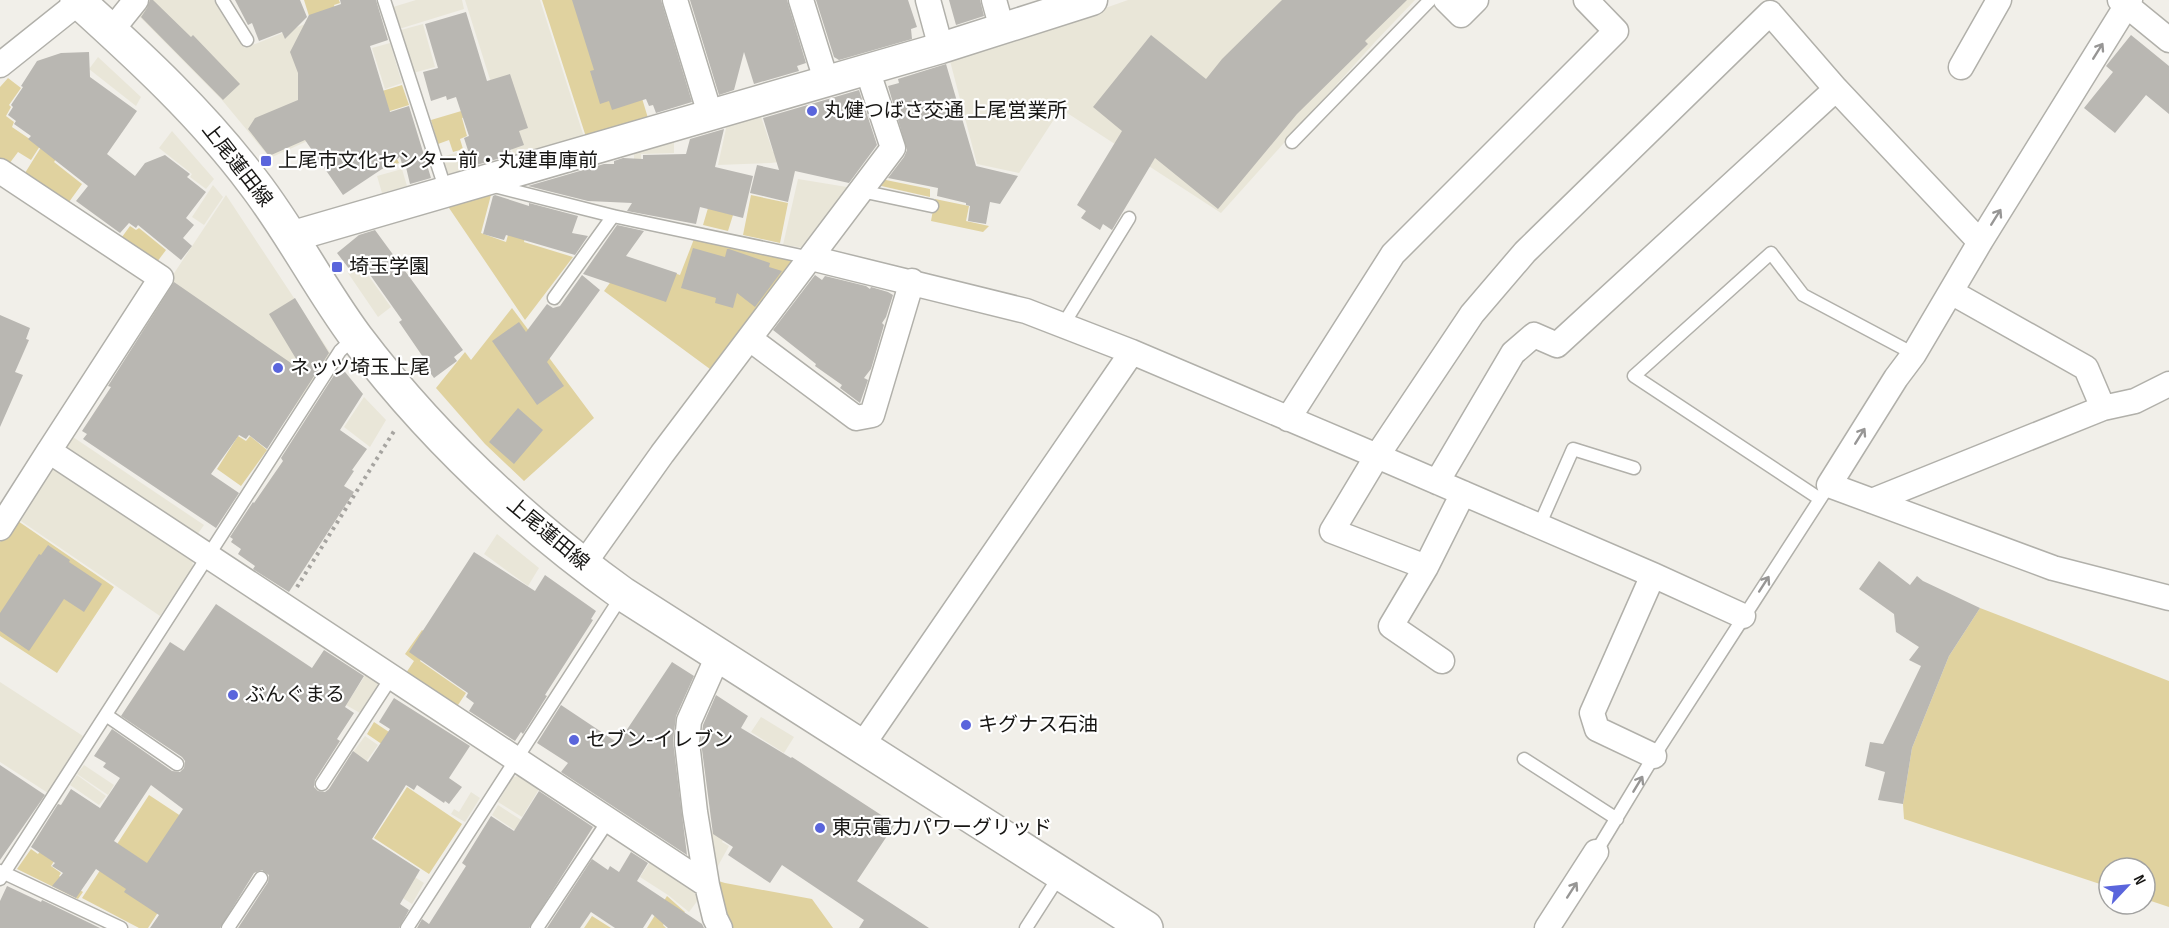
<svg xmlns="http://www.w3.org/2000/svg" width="2169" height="928" viewBox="0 0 2169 928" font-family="'Sofia Sans Condensed','Noto Sans JP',sans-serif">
<rect width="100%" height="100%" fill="#f1efe9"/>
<path fill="#e9e6d8" d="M147 0H214L245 48 310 22 345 124 270 158 222 100 136 13Z
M416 0H462L464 9 399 29 393 7Z
M465 0H540L584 137 515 159Z
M1128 0H1415L1375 42 1221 213 1061 109 1058 100 1060 110 1019 173 977 164 949 57 1077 18Z
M423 24 435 67 413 73 401 30Z
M390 43 402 83 385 89 372 48Z
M98 57 141 97 136 106 89 69Z
M760 114 773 152 838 134 809 158 771 163 718 165 727 124Z
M172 131 214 179 206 189 190 177 192 174 159 148Z
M674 138V153L641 154V164H634V150Z
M465 150 466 154H468L473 170 448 178 442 157Z
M402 169 407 186 382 193 377 176Z
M798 179 853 188 806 248 783 245Z
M213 185 223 197 204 225 192 217Z
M226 195 331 354 280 428 137 329Z
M360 264 391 307 378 317 348 273Z
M364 397 386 420 370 447 344 427Z
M70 435 204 525 194 539 65 452V442Z
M60 465 192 555 193 567 160 616 15 517 48 468Z
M497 534 539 568 528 586 484 554Z
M368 671 377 676 378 685 360 713 346 705Z
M0 682 83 736 48 793 0 762Z
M761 717 794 737 784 753 751 732Z
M365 736 378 745 361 769 348 759Z
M84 765 114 785 108 795 77 774Z
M77 775 106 796 99 805 70 785Z
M524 775 541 786 522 817 498 802 513 777Z
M471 792 480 798 465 822 451 814 454 809 459 812Z
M498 805 529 825 522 835 492 815Z
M707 828 724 838 722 842 729 846 714 873Z
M652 859 698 890 701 896 689 912 668 895 640 877Z
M410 874 424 883 412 904 398 895Z"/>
<path fill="#e0d29f" d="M304 0H339L340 3 334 5 340 24 314 32Z
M542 0H612L648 118 586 137Z
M8 78 21 88 9 105 11 107 6 116 14 122 12 127 40 146 31 160 18 152 9 164 0 158V87Z
M402 85 409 105 374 116 382 164 397 159 399 163 371 172 349 101Z
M495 101 497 107 462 118 467 136 460 139 463 149 453 152 449 140 438 144 431 120Z
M53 128 69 139 54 162 82 184 69 202 25 173Z
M881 179 930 189V197L877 185Z
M486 193 491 195 481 233 506 242 513 218 528 223 524 242 573 257 525 320 447 205Z
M751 195 788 203 780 243 743 235Z
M935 199 969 206 966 221 989 226 983 232 931 221Z
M708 208 733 215 728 231 703 225Z
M130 226 136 230 139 228 166 250 157 262 122 237Z
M694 239 792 260 796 268 714 372 604 291 628 258 680 275Z
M512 308 594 418 524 481 485 444 436 388 465 352 471 360Z
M238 436 246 441 250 436 267 450 241 486 217 469Z
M15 519 114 587 57 673 0 636V542Z
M1980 608 2169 681V907L2145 899V868H2109V887L1904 819 1903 804 1912 748 1949 656Z
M422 630 435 639 420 661 466 693 454 711 404 676 414 661 405 654Z
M374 722 416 750 408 762 367 734Z
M407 787 462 824 429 874 374 838Z
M149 795 208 834 148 928H139L82 898Z
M31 849 38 854 42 849 56 858 51 866 61 873 59 876 83 892 78 899 17 869Z
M715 880 725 883 812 899 833 928H729Z
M667 896 685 912 677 920 671 915 663 925 666 928H647Z
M592 916 611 928H584Z"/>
<path fill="#b9b7b2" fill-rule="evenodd" d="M150 0H153L191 37 193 35 240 84 223 100 141 17 147 8Z
M235 0H300L307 17 285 39 282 32 259 41 252 23 248 25Z
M340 0H376L388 40 370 46 390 112 409 106 431 178 410 184 405 163 402 164 400 157 343 195 305 140 269 156 248 129 255 118 298 100V73L290 52 309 15 341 4Z
M572 0H661L692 102 656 113 653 105 649 106 646 99 612 110 609 101 600 104 590 71 594 70Z
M690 0H787L806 63 797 66 799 71 754 84 744 52 734 90 719 95Z
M816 0H908L917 27 911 29 912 39 839 60 834 57Z
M949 0H980L984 16 956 25Z
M1282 0H1407L1365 41 1368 44 1297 114 1218 209 1155 158 1112 230 1103 224 1100 230 1081 218 1086 211 1077 205 1122 131 1093 107 1151 35 1206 79 1222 59Z
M466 12 487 81 510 74 528 128 519 131 524 145 510 150 511 155 473 166 464 138 469 136 456 97 447 100 446 96 431 101 423 72 438 68 425 24Z
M2131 35 2169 66V114L2146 95 2115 133 2084 108 2113 72 2106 66Z
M89 52 90 77 137 111 107 154 135 176 145 163 165 155 190 174 187 177 206 192 186 218 194 225 183 238 192 246 181 260 138 225 136 228 129 223 120 233 76 201 88 186 28 139 31 136 14 124 16 121 8 115 13 107 11 105 23 87 21 86 37 61 61 53Z
M946 64 976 166 1018 176 1000 204 990 202 986 224 968 221 970 206 966 205V203L937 196 938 188 888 178 904 157 907 150 888 86 899 83 898 79Z
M859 90 877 145 849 183 795 171 788 202 750 193 757 165 779 170 763 118Z
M724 129 715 167 753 176 743 218 700 207 696 224 627 211 632 203 588 201 528 186 604 164H614V161L623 158 643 159V155L686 154 690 139Z
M495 195 529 206V203L578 216 572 233 588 236 575 255 506 235 504 240 483 234 493 196Z
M617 225 644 231 626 256 677 273 666 302 583 274Z
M375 230 463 350 454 357 457 361 434 378 420 359 423 357 399 322 402 320 361 262 350 270 337 253 359 235Z
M693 248 725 257 727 249H729L770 263 769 267 782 271 755 307 737 293 733 308 715 303 716 298 681 288Z
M582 275 600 290 547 362 564 386 537 405 492 341 519 322 526 332 547 304 553 308 560 306Z
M815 275 822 280 825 276 866 286 870 289 871 287 888 292 893 295 886 317 882 323 884 325 871 369 864 378 868 380 860 403 840 388 842 385 815 366 816 364 773 330Z
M174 282 304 372 269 314 295 298 329 353 267 449 249 435 246 439 239 435 211 474 239 493 216 528 83 439 87 434 82 431 111 387 108 386Z
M0 315 30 328 26 339 29 340 15 372 23 375 0 427Z
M341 367 363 394 340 430 367 449 352 470 354 471 344 486 354 492 289 592 253 569 255 566 238 554 241 549 231 542 233 539 230 537 253 502 254 503 283 461 281 458 338 369 339 371Z
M518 408 543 430 514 464 489 442Z
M48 545 70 560 69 562 102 584 84 612 64 599 29 651 0 631V613L39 554 41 555Z
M474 552 535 591 545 575 596 611 591 619 593 620 545 695 547 696 523 734 521 732 515 741 469 711 474 703 466 697 468 693 409 652Z
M1879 561 1910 585 1917 576 1923 581 1980 608 1949 656 1912 748 1903 804 1878 800 1885 772 1865 766 1870 742 1883 744 1921 666 1909 660 1919 647 1896 632 1894 614 1859 589Z
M216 604 312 668 324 650 364 676 345 707 354 713 337 739 340 741 315 780 314 787 318 791 325 792 329 789 353 751 368 762 390 729 379 722 394 698 470 746 449 778 462 787 449 804 445 801 444 803 417 785 414 790 406 785 372 839 420 870 400 904 409 910 399 928H238L268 882 269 875 262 870 254 873 220 928H150L159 915 124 892 126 889 96 869 76 898 52 886 63 873 52 866 55 863 31 847 58 804 61 805 71 789 100 808 120 778 103 767 106 763 94 756 112 729 172 771 180 772 184 768 185 761 182 757 121 716 170 642 184 651ZM151 785 183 809 147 863 114 841Z
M672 662 694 676 676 716 673 741 687 855 561 772 568 763 537 743 561 705 618 743Z
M716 695 748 716 741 728 791 758 792 757 895 824 857 881 929 928H859L864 920 782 865 770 883 728 855 733 847 713 834 701 742 703 725Z
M0 765 45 795 0 860Z
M539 791 593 827 529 928H417L422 919 429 924 466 866 462 863 491 816 514 831Z
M631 852 648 863 637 881 702 924 704 928H668L652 914 643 928H615L591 912 580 928H547L592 859 608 870 610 866 619 872Z
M7 886 41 902 42 900 100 928H0V901Z"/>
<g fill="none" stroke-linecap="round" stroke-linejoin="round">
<defs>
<path id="service" d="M222 0 247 40
M384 0 446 191
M1292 142 1430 0
M494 186 613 216 811 258
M861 191 932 206
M554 298 613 216
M1063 325 1129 218
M1820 499 1634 376 1771 253 1803 295 1914 354
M1539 526 1573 449 1634 468
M106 715 177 764
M1524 759 1617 819
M322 784 391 678
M1596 852 1654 756 1824 493
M0 871 121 928
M0 879 340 351 355 337
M228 928 261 878
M407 928 623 594
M537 928 608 821
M1026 928 1060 875"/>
<path id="minor" d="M675 0 710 114
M801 0 826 80
M928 0 941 48
M994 0 1002 29
M1446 0 1461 15 1476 0
M2120 0 2169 40
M2130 0 1980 242 1914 354 1896 378 1829 485 2053 568 2169 598
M111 31 136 0
M0 65 79 2
M1961 67 1999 0
M0 171 161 278 49 451
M811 258 1026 311 1132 352 1377 456 1653 575 1743 616
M1951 292 2086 368 2103 408
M750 339 856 418 872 415 912 281
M1288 419 1393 254 1616 31 1586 0
M1437 482 1513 353 1534 335 1557 345 1836 89
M1872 501 2103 408 2135 401 2169 384
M0 528 49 451 707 885
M583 565 662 454 893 148 867 69
M1426 567 1332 531 1377 456 1472 314 1525 252 1770 13 1836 89 1980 242
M1653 575 1592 713 1597 729 1654 756
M718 656 689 721 687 742 695 812 707 885 715 918 720 928
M1442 661 1391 626 1426 567 1463 493
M861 747 1132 352
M1547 928 1596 852"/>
<path id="tertiary" d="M290 237 941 48 1092 0"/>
<path id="secondary" d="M77 0C140 57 202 114 253 182 291 231 319 287 356 337 430 435 523 522 623 594L1146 928"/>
</defs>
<use href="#service" stroke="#b1b0aa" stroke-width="15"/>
<use href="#minor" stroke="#b1b0aa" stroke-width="27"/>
<use href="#tertiary" stroke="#b1b0aa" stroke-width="33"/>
<use href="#secondary" stroke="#b1b0aa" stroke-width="36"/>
<path stroke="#a6a4a0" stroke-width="4" stroke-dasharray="3 4.5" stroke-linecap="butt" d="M297 587 396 428"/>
<use href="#service" stroke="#fff" stroke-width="12"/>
<use href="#minor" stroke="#fff" stroke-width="24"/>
<use href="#tertiary" stroke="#fff" stroke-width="30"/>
<use href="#secondary" stroke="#fff" stroke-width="33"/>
</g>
<defs><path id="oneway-shaft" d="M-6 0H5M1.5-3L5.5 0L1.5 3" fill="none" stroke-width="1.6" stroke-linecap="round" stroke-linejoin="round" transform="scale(1.5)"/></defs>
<g stroke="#979695">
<use href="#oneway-shaft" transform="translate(2098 51) rotate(-58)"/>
<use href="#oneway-shaft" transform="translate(1996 217) rotate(-58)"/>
<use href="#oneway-shaft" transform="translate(1860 436) rotate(-58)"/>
<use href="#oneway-shaft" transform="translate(1764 584) rotate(-57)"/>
<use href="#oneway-shaft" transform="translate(1638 784) rotate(-59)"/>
<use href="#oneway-shaft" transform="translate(1572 890) rotate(-57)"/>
</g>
<g fill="#5a65dc" stroke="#fff" stroke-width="2">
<circle cx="812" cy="111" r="6"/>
<rect x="260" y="155" width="12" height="12" rx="3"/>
<rect x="331" y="261" width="12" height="12" rx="3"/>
<circle cx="278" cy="368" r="6"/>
<circle cx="233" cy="695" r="6"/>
<circle cx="966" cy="725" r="6"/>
<circle cx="574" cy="740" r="6"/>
<circle cx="820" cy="828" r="6"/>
</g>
<g text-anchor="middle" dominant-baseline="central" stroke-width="4.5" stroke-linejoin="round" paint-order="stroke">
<g font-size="20" fill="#171614" stroke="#fff" text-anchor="start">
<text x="824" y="111">丸健つばさ交通 上尾営業所</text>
<text x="278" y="161">上尾市文化センター前・丸建車庫前</text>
<text x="349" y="267">埼玉学園</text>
<text x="290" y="368">ネッツ埼玉上尾</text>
<text x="245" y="695">ぶんぐまる</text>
<text x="978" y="725">キグナス石油</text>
<text x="586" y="740">セブン-イレブン</text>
<text x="832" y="828">東京電力パワーグリッド</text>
</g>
<g font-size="20" fill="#171614" stroke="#fff">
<text transform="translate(237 165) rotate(52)">上尾蓮田線</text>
<text transform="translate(548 534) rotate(40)">上尾蓮田線</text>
</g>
</g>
<g transform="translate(2127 886) rotate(64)"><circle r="28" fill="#ffffff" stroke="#a2a2a1" stroke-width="1.5"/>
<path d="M0-4.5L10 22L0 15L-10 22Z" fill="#5a65dc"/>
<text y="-9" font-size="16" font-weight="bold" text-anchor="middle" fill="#171614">N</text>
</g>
</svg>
